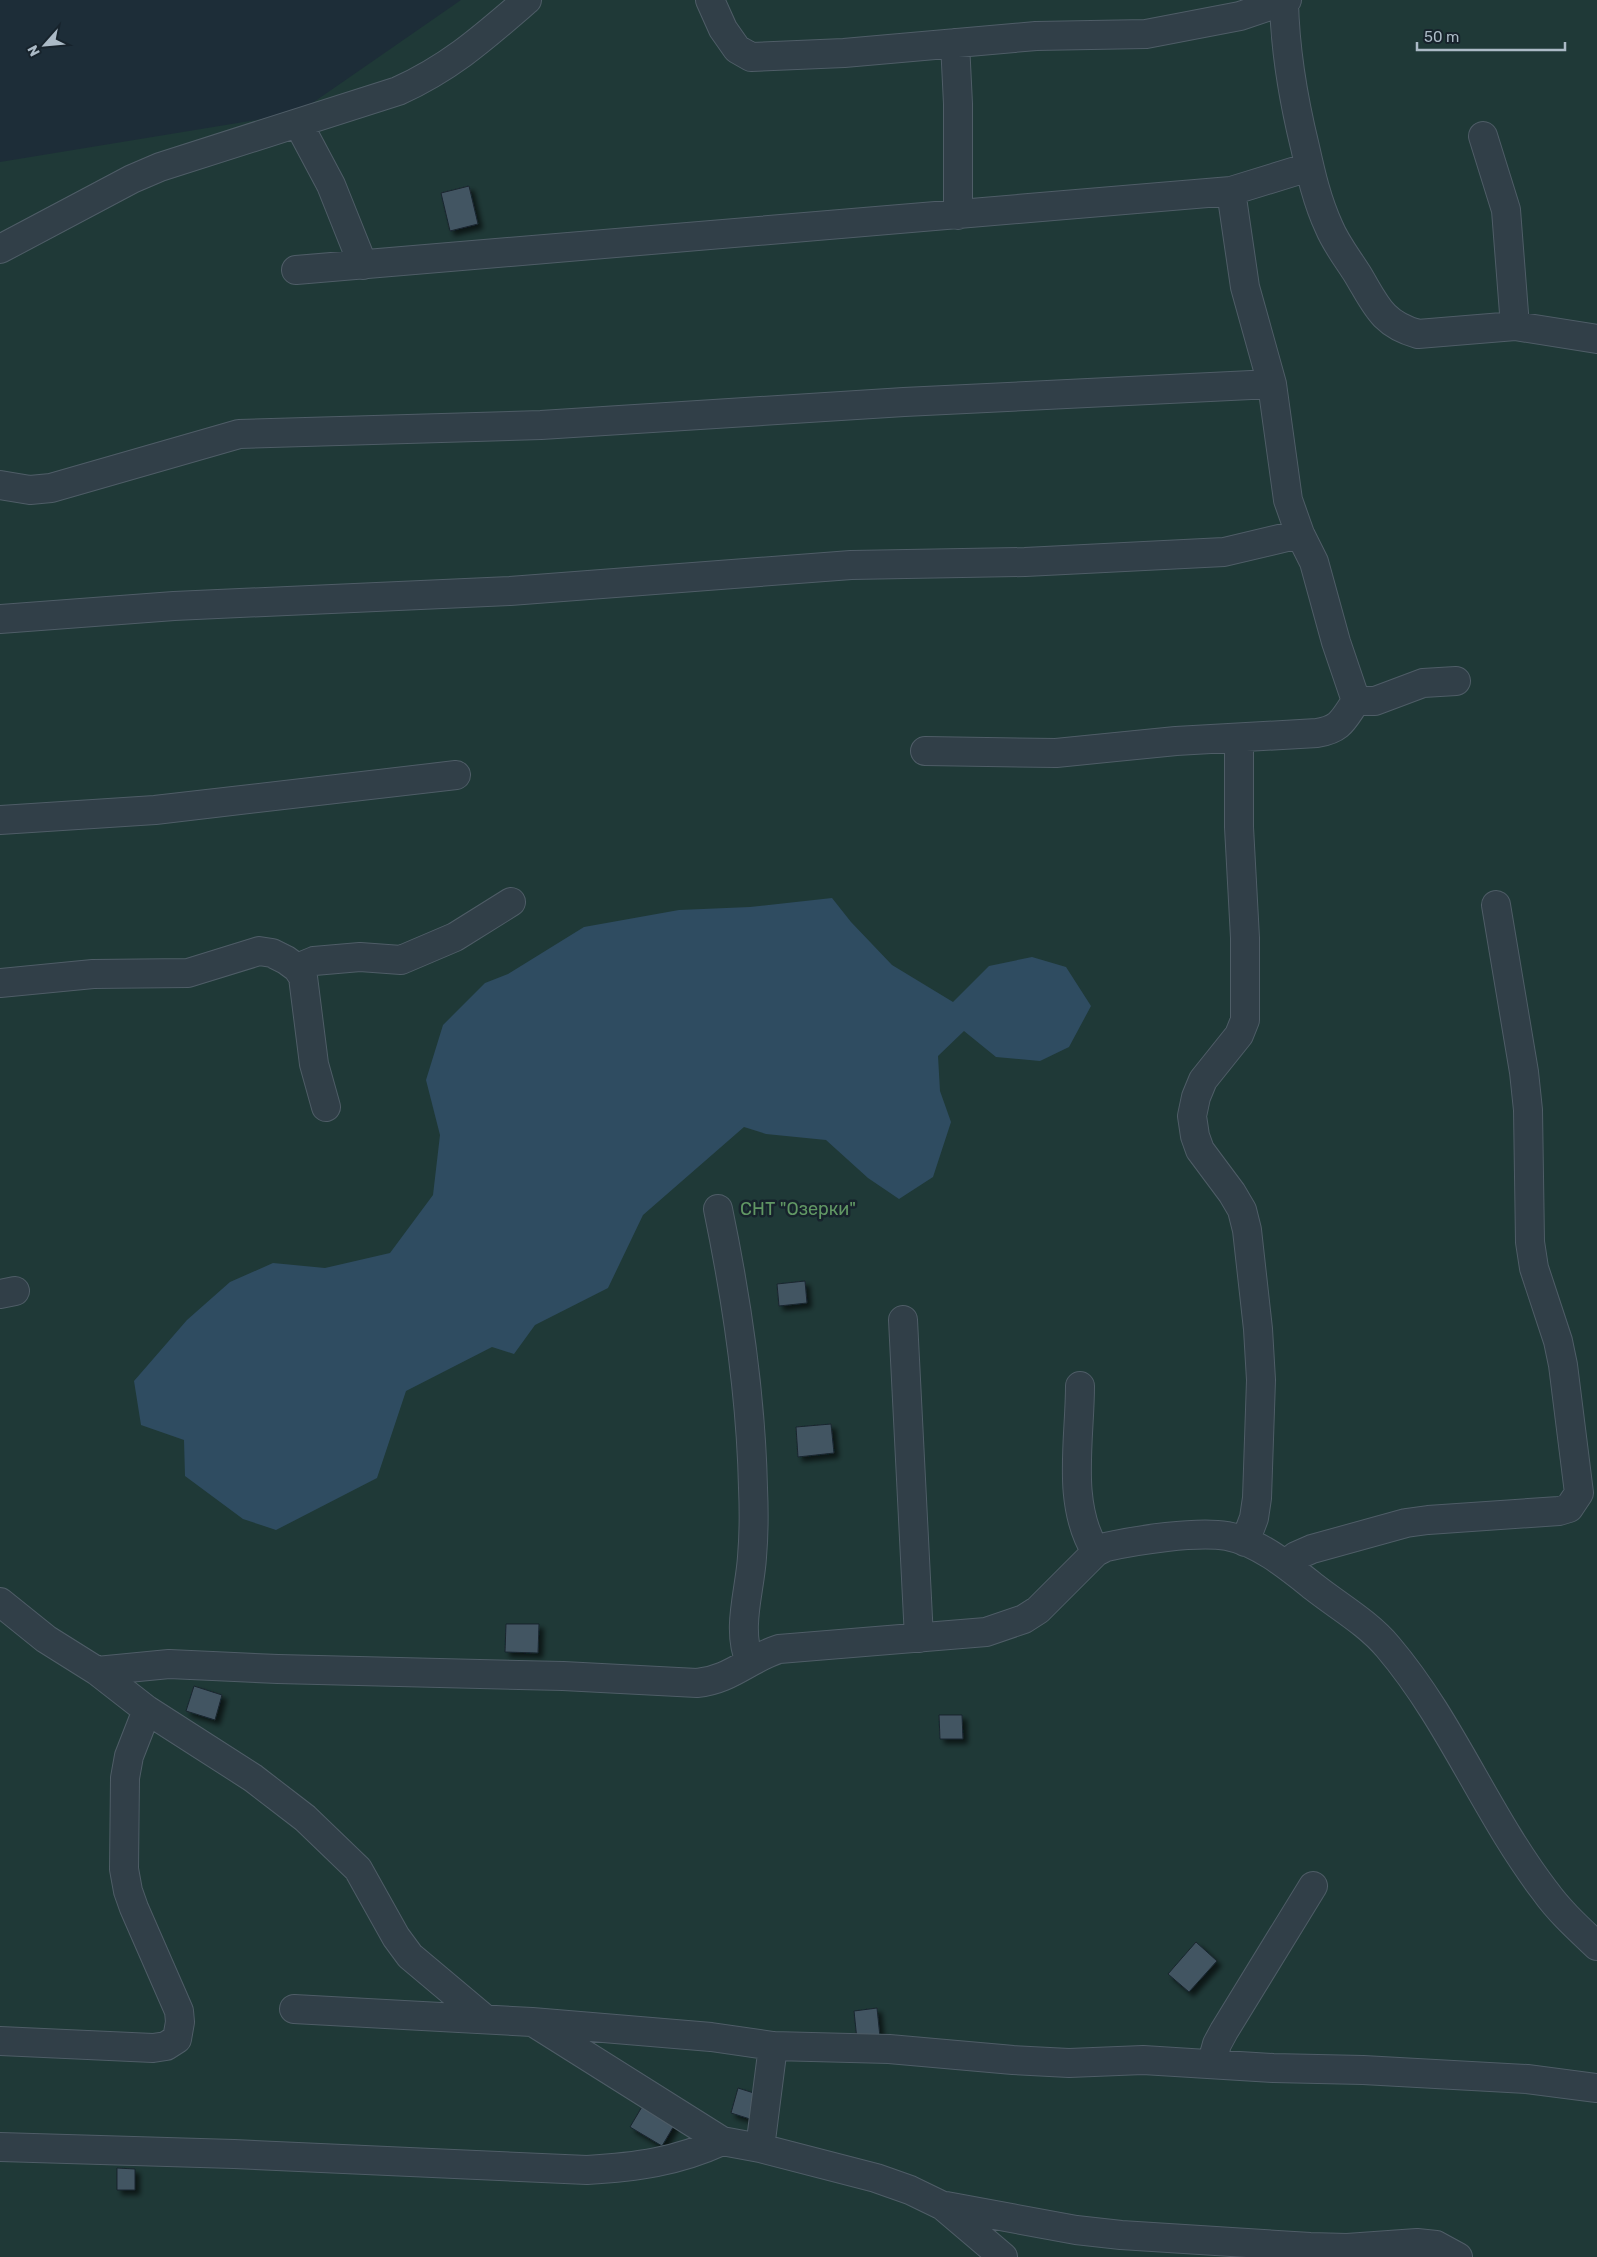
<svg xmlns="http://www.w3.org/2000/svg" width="1597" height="2257" viewBox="0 0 1597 2257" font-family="Rubik,sans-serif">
<defs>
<filter id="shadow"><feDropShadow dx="4.5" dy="4.5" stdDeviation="2.5" flood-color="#0009"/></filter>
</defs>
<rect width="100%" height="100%" fill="#1d2d38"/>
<path fill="#1f3937" d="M461 0H1597V2257H0V162L298 113Z"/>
<path fill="#2f4c61" d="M832 898 851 922 892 965 953 1002 989 966 1032 957 1066 967 1091 1006 1069 1047 1040 1061 996 1057 964 1031 938 1056 940 1091 951 1122 933 1177 899 1199 868 1178 826 1140 766 1134 744 1127 643 1215 608 1288 535 1325 514 1354 492 1347 406 1391 377 1478 276 1530 243 1519 185 1476 184 1440 141 1425 134 1381 187 1320 230 1282 273 1263 325 1268 390 1253 433 1195 440 1135 426 1080 443 1025 485 983 508 974 584 927 679 910 750 907Z"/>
<path fill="#435562" stroke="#19262f" filter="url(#shadow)" d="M469 186 478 224 450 231 441 193Z
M805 1281 807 1303 779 1306 777 1284Z
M831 1424 834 1453 798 1457 796 1427Z
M506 1624H539L538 1653 505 1652Z
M194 1686 222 1695 215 1720 186 1711Z
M939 1715H962L963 1739H940Z
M1196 1942 1217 1961 1189 1992 1168 1974Z
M877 2008 880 2037 857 2040 854 2011Z
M738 2088 757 2094 750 2119 731 2113Z
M646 2100 678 2119 662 2146 630 2127Z
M117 2168 135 2169V2190H117Z"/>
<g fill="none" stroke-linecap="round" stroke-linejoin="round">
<defs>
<path id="minor" d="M710 0 723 29 737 49 751 57 844 53 1036 36 1146 34 1240 16 1287 0
M1284 1C1285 51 1293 98 1305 147 1311 174 1317 201 1329 227 1336 244 1348 259 1358 275 1376 305 1382 324 1418 334L1515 326 1597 339
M955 43 958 104V215
M298 123 331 185 363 265
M1483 136 1506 210 1515 326
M1309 167 1231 191 1245 287 1272 384 1288 500 1300 534 1314 562 1336 642 1356 701
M0 249 132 179 160 167 398 91C451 67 484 37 527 0
M296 270 1231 191
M0 485 30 490 51 488 239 434 541 425 904 402 1272 384
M0 619 174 606 510 591 851 565 1025 562 1224 552 1300 534
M1356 701H1375L1423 683 1456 681
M1239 738V827L1245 938V1020L1239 1035 1203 1080 1196 1097 1192 1116 1195 1136 1200 1150 1232 1193 1242 1210 1247 1230 1258 1329 1261 1380 1257 1498 1254 1518 1245 1542
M925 751 1056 753 1176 741 1317 733C1341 729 1343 720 1356 701
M0 820 155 810 456 775
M297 968 314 961 360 957 401 960 455 937 511 902
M0 983 93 974 188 973 259 951 272 953 286 960 297 968 303 977 314 1064 326 1107
M718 1209C737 1301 751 1394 753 1488 754 1511 754 1534 752 1557 750 1591 736 1629 750 1662
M0 1294 15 1291
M903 1320 919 1638
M1080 1386C1080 1440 1066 1504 1096 1552
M1286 1564 1296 1556 1312 1549 1406 1523 1428 1520 1559 1511 1569 1508 1579 1493 1563 1365 1558 1341 1534 1268 1530 1242 1528 1110 1524 1072 1496 905
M0 1602 46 1639 97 1671 147 1710 253 1778 305 1818 358 1869 396 1937 410 1956 485 2019
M97 1671 169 1664 278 1669 563 1676 697 1683C730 1680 748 1659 779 1649L986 1632 1024 1619 1038 1610 1096 1552 1106 1547C1137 1540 1196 1531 1227 1536 1259 1542 1289 1567 1314 1587 1338 1606 1368 1623 1388 1647 1451 1721 1486 1814 1545 1891 1560 1912 1579 1929 1597 1946
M294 2009 532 2022 711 2037 773 2046 889 2049 1013 2060 1069 2063 1143 2060 1273 2068 1363 2070 1527 2079 1597 2088
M536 2024 722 2141 760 2148 876 2178 910 2190 943 2206 1003 2257
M0 2041 153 2048 166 2046 177 2039 180 2022 179 2011 134 1908 128 1891 124 1869 125 1778 129 1756 147 1710
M1212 2062 1217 2044 1224 2031 1313 1886
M0 2147 234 2154 587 2170C636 2167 676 2162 722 2141
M760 2148 773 2046
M946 2206 1076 2230 1121 2235 1310 2247 1347 2248 1417 2243 1436 2245 1458 2257"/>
</defs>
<use href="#minor" stroke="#4f5d67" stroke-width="30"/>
<use href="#minor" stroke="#313f48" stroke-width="28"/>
</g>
<g text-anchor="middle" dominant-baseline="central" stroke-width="5" stroke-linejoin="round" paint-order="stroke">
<g font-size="18" fill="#619764" stroke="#17232c">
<text x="798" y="1209">СНТ "Озерки"</text>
</g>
</g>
<g transform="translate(45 45) rotate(243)" stroke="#17232c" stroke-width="4" paint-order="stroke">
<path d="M0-4L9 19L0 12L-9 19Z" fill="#abbac6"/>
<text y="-8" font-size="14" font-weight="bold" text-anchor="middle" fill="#abbac6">N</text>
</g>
<path d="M1417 42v8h148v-8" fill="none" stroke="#abbac6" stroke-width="2.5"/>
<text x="1424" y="42" font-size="15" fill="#abbac6" stroke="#17232c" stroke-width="4" paint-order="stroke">50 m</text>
</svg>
